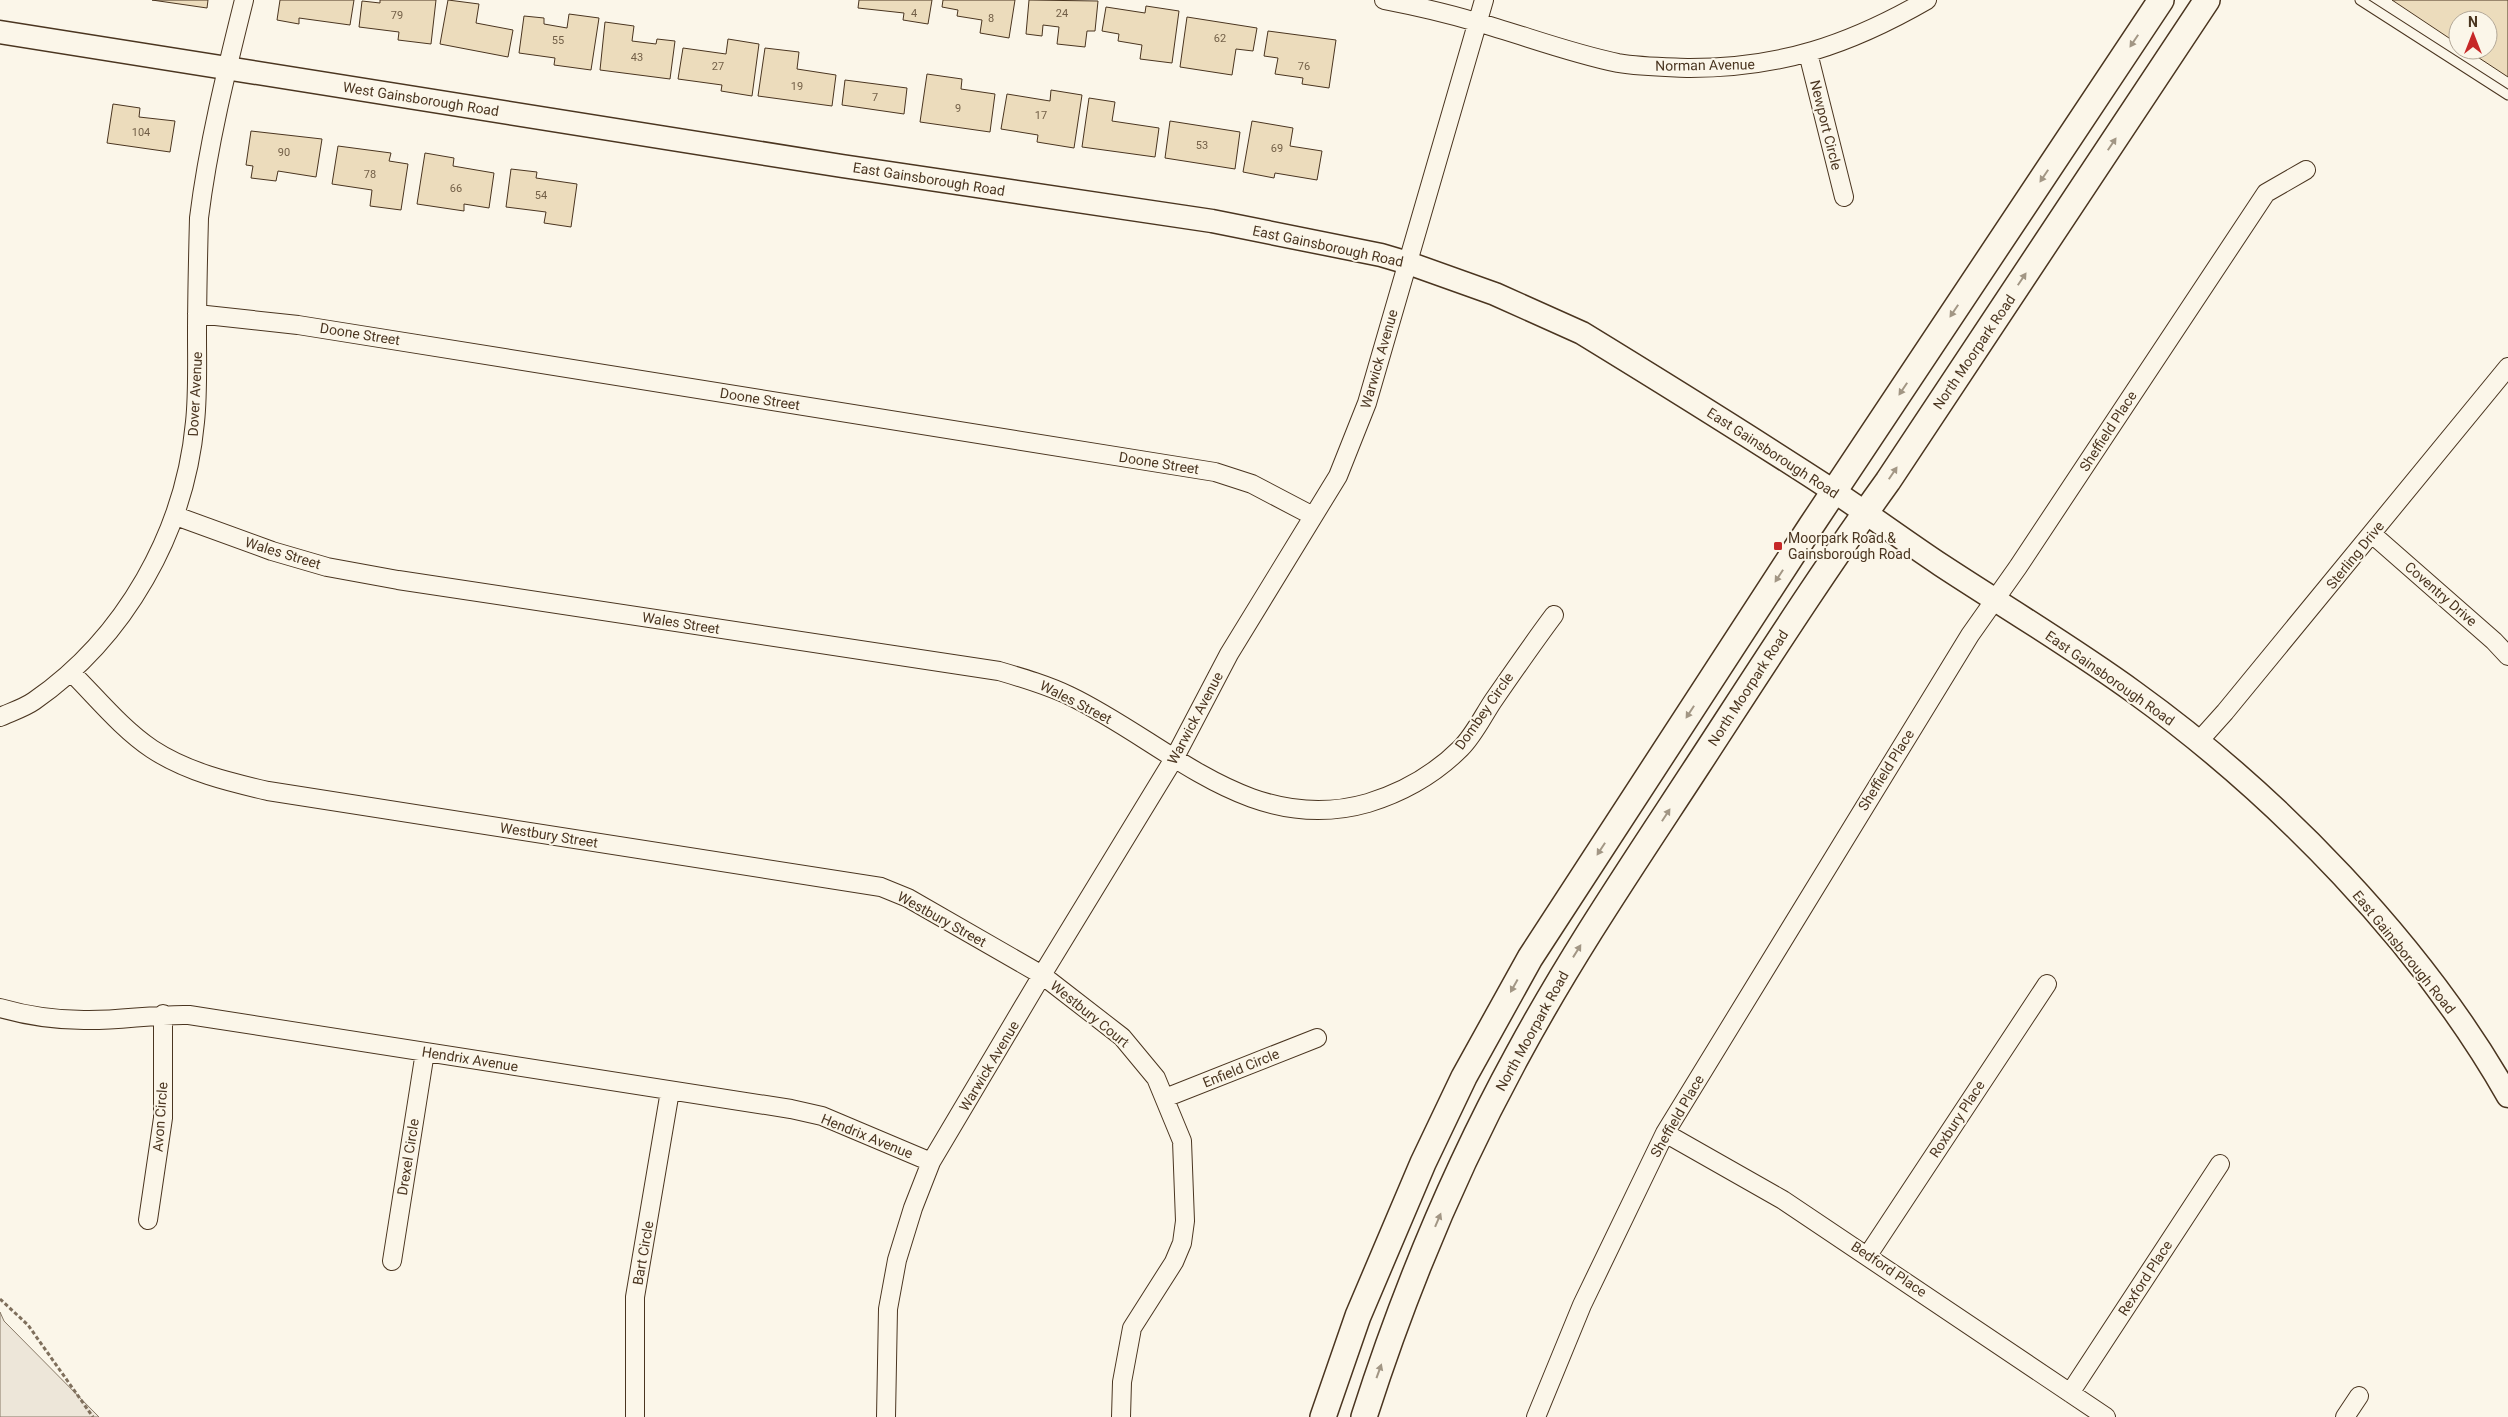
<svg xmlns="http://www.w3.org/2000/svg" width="2508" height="1417" viewBox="0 0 2508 1417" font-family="Roboto,sans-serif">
<rect width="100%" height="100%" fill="#fbf6e9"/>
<path fill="#ede6d9" stroke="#887966" d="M0 1312 4 1321 99 1417H0Z"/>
<path fill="#ecdcbc" stroke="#4a3520" d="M152 0H208L207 8Z
M280 0H354L350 25 299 18V24L277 20Z
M380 0H436L431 44 398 40 399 32 359 27 362 1 380 3Z
M448 0 479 4 476 23 513 30 508 57 440 44Z
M859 0H932L928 24 903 20 904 13 858 8Z
M943 0H1015L1009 38 980 33 982 20 957 16 958 10 942 7Z
M1029 0 1098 1 1095 31H1087L1085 47 1057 44 1059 27 1043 25 1042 36 1026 34Z
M2392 0H2508V77L2467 50H2488V20H2458V44Z
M1146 6 1179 11 1172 63 1140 59 1142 45 1118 41 1119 34 1102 31 1106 7 1145 13Z
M569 14 599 18 591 70 554 65 555 58 519 53 524 16 544 18V24L567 28Z
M1187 17 1257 28 1253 51 1236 49 1232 75 1180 67Z
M605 22 634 26 632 41 656 44 657 39 675 41 670 79 600 70Z
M1268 31 1336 40 1329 88 1302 84 1303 78 1275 74 1278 58 1264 56Z
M728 39 759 44 752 96 721 91 722 85 678 79 683 48 726 54Z
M765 48 799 52 797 69 836 75 832 106 758 96Z
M927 74 962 79 961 89 995 94 990 132 920 122Z
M845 80 907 88 904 114 842 105Z
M1051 90 1082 95 1074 148 1037 142 1038 135 1001 129 1007 94 1050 101Z
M1089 98 1115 102 1112 121 1159 128 1155 157 1082 147Z
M113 104 140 108 139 117 175 121 170 152 107 143Z
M1170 121 1240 132 1235 169 1165 158Z
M1252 121 1293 128 1290 146 1322 151 1317 180 1275 173 1274 178 1243 172Z
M251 131 322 139 316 177 278 171 276 181 251 178 253 166 246 165Z
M338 146 391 153 389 161 408 164 401 210 370 206 372 190 332 184Z
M425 153 454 158 453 166 494 173 489 208 464 204V211L417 204Z
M511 169 537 172 536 178 577 184 571 227 544 223 546 212 506 207Z"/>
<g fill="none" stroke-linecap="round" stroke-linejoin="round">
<defs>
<path id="service" d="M2360 0 2508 95"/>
<path id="minor" d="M1384 0C1415 6 1446 13 1476 22 1523 35 1569 53 1618 63 1641 67 1666 67 1690 68 1780 68 1849 45 1927 0
M1808 53 1844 197
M197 314 298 325 1215 472 1252 484 1313 516
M176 516 272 551 327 567 398 580 999 671C1023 678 1047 685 1070 696 1168 743 1250 837 1368 803 1404 792 1435 774 1461 748 1474 735 1483 716 1493 701 1513 672 1533 643 1554 615
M2372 534 2494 641 2508 656
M71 672C97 698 122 729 152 749 187 772 229 782 268 791L881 887 908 898 1042 975 1122 1037 1156 1078 1182 1141 1185 1221 1182 1243 1174 1262 1132 1328 1122 1382 1121 1417
M0 717C11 712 24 708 34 701 125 638 185 532 195 422 198 394 197 364 197 335 197 296 198 257 199 218 208 145 226 72 244 0
M2199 741 2225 712 2508 367
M0 1008C28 1016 55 1020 84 1020 119 1021 153 1014 189 1015L791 1109 822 1116 931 1162
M1165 1098 1317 1038
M1665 1133 1783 1200 2106 1417
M148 1220 163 1118V1014
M1868 1255 2047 984
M392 1261 425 1052
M2070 1393 2220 1164
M635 1416V1297L670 1091
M886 1417 888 1309 897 1260 913 1208 931 1162 1042 975 1175 757 1229 654 1338 476 1367 403 1484 0
M1536 1417 1582 1305 1665 1133 1970 635 2018 567 2266 193 2306 170
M2345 1417 2359 1396"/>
<path id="tertiary" d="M0 32 842 166 1212 221 1381 255 1408 263 1495 294 1582 333C1667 385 1752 438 1835 492 1871 516 1905 541 1941 565 2005 607 2072 647 2134 692 2277 795 2421 943 2508 1096"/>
<path id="secondary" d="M1323 1417 1358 1316 1423 1163 1464 1077 1530 958 1811 526 2161 0
M1364 1417C1404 1292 1455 1169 1518 1054 1572 954 1636 860 1698 765 1760 670 1821 574 1888 481L2207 0"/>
</defs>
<use href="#service" stroke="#4a3520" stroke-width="11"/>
<use href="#minor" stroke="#4a3520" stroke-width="20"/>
<use href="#tertiary" stroke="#4a3520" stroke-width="25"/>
<use href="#secondary" stroke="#4a3520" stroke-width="28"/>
<path stroke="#7f6f5c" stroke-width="3" stroke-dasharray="4 2.5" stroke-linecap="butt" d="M0 1299 28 1325 93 1417"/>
<use href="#service" stroke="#fbf6e9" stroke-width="9"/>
<use href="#minor" stroke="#fbf6e9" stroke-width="18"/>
<use href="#tertiary" stroke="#fbf6e9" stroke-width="22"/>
<use href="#secondary" stroke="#fbf6e9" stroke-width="25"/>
</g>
<defs><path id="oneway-solid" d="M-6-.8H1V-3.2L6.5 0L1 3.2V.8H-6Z" transform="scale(1.25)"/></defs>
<g fill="#a29684">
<use href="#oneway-solid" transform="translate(2134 41) rotate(124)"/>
<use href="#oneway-solid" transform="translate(2112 144) rotate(-56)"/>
<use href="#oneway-solid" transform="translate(2044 176) rotate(124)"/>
<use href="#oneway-solid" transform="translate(2022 279) rotate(-56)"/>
<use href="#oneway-solid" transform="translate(1954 311) rotate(124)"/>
<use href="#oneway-solid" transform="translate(1903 389) rotate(124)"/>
<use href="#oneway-solid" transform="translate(1893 473) rotate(-56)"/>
<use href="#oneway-solid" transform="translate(1779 576) rotate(123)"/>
<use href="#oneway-solid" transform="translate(1690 712) rotate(123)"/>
<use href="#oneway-solid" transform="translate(1666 815) rotate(-57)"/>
<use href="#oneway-solid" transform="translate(1601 849) rotate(123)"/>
<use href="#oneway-solid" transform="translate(1577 951) rotate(-58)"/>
<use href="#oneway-solid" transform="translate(1514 986) rotate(119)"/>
<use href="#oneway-solid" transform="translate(1438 1220) rotate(-67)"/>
<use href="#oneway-solid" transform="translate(1379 1371) rotate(-70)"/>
</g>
<rect fill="#c62828" stroke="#fbf6e9" stroke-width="2" x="1773" y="541" width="10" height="10" rx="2.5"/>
<g text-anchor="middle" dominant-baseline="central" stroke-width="4" stroke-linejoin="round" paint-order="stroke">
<g font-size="11" fill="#725f47">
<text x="914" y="13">4</text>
<text x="1062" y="13">24</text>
<text x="397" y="15">79</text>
<text x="991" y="18">8</text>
<text x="1220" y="38">62</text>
<text x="558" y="40">55</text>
<text x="637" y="57">43</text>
<text x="718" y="66">27</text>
<text x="1304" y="66">76</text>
<text x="797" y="86">19</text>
<text x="875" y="97">7</text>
<text x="958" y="108">9</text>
<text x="1041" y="115">17</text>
<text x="141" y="132">104</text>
<text x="1202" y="145">53</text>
<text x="1277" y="148">69</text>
<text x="284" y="152">90</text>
<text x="370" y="174">78</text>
<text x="456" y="188">66</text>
<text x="541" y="195">54</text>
</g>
<g font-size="14" fill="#4a3520" stroke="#fbf6e9">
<text transform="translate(1705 65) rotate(-1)">Norman Avenue</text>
<text transform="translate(421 99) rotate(9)">West Gainsborough Road</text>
<text transform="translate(1826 125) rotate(76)">Newport Circle</text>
<text transform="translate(929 179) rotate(9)">East Gainsborough Road</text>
<text transform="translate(1328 246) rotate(12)">East Gainsborough Road</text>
<text transform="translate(360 334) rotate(9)">Doone Street</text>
<text transform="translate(1974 352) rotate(-56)">North Moorpark Road</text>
<text transform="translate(1379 359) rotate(-74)">Warwick Avenue</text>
<text transform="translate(195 394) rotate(-87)">Dover Avenue</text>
<text transform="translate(760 399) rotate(9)">Doone Street</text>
<text transform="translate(2108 431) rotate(-57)">Sheffield Place</text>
<text transform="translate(1773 453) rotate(33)">East Gainsborough Road</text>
<text transform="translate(1159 463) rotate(9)">Doone Street</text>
<text transform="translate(283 553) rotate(17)">Wales Street</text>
<text transform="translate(2355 555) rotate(-51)">Sterling Drive</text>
<text transform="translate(2441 594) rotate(41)">Coventry Drive</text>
<text transform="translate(681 623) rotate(9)">Wales Street</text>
<text transform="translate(2110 678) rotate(35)">East Gainsborough Road</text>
<text transform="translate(1748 688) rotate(-57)">North Moorpark Road</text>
<text transform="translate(1076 702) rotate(27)">Wales Street</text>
<text transform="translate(1484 711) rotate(-55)">Dombey Circle</text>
<text transform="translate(1195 718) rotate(-62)">Warwick Avenue</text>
<text transform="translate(1886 770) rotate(-58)">Sheffield Place</text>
<text transform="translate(549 835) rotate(9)">Westbury Street</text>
<text transform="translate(942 919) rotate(29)">Westbury Street</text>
<text transform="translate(2404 952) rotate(51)">East Gainsborough Road</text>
<text transform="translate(1090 1014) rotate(39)">Westbury Court</text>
<text transform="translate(1532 1031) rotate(-61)">North Moorpark Road</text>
<text transform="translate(470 1059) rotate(9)">Hendrix Avenue</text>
<text transform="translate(989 1066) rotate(-59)">Warwick Avenue</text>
<text transform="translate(1241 1068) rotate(-22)">Enfield Circle</text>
<text transform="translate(1677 1116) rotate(-60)">Sheffield Place</text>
<text transform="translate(160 1117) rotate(-86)">Avon Circle</text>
<text transform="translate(1957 1119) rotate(-57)">Roxbury Place</text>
<text transform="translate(867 1136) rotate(22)">Hendrix Avenue</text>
<text transform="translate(408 1157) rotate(-81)">Drexel Circle</text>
<text transform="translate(643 1253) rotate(-80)">Bart Circle</text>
<text transform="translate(1889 1269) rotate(34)">Bedford Place</text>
<text transform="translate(2145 1278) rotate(-57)">Rexford Place</text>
</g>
<g font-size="14" fill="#4a3520" stroke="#fbf6e9" text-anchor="start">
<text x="1788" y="538">Moorpark Road &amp;<tspan x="1788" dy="16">Gainsborough Road</tspan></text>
</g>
</g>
<g transform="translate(2473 35)"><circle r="24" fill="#fbf6e9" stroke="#b4a999"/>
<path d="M0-4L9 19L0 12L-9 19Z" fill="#c62828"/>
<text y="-8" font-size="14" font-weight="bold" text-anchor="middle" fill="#4a3520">N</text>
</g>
</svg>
